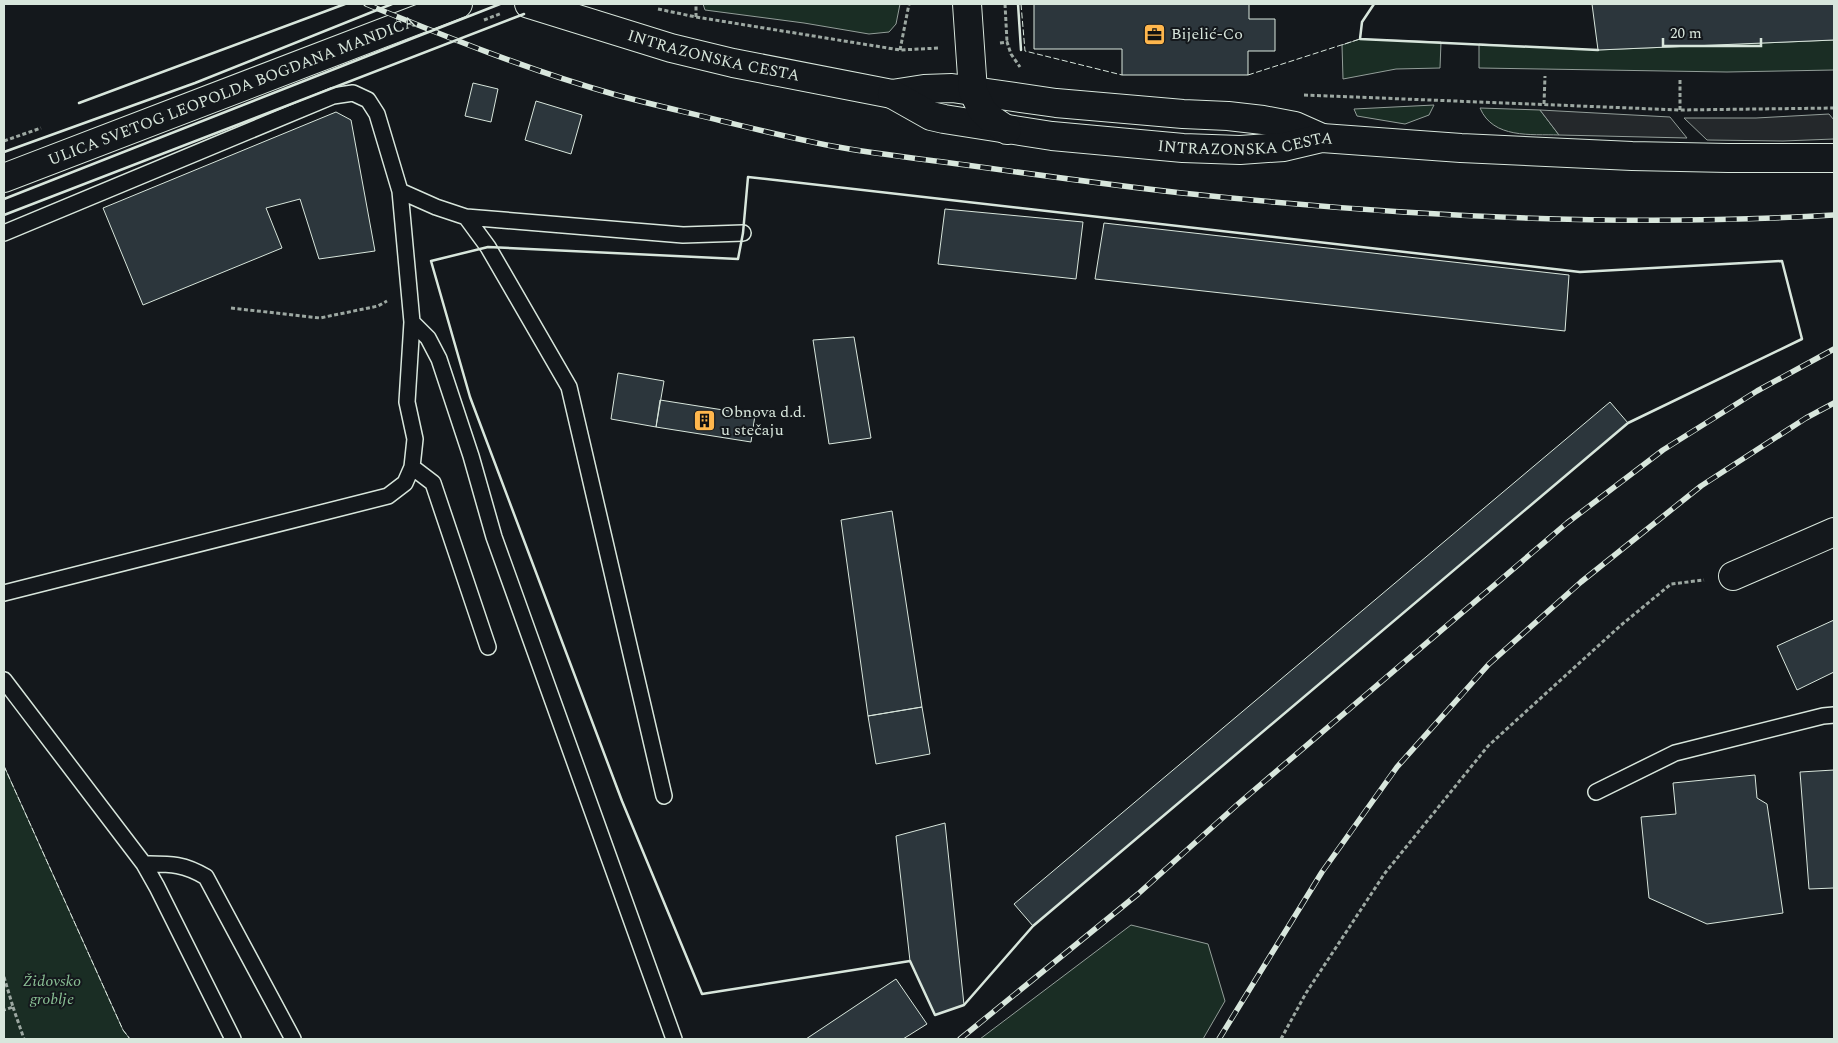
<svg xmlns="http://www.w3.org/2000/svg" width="1838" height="1043" viewBox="0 0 1838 1043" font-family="Spectral,serif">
<rect width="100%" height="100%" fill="#14181c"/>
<path fill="#1a2d24" stroke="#939e99" d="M703 4H900L896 24 889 32 869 34 804 23 705 10Z
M1360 39 1441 42 1440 68 1396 69 1343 79 1342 45Z
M1834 40V70L1727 72 1479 68V44L1598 50Z
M1434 105 1429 115 1405 124 1357 116 1354 109Z
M1480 108 1540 110 1559 135C1531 134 1493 139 1480 108Z
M4 766 123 1030 130 1039H4Z
M1131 925 1208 944 1225 1001 1203 1039H980Z"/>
<path fill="#24282b" stroke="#939e99" d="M1540 110 1670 117 1687 138 1559 135Z
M1829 114 1834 120V139L1783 141 1707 140 1684 118H1756Z"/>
<path fill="#2c363c" stroke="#d8e6dc" d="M1034 4H1249V19H1275V51H1248V75H1122V49H1034Z
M1592 4H1834V40L1598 50Z
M473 83 498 89 491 122 465 116Z
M536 101 582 115 571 154 525 140Z
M336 112 351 120 375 251 319 259 300 199 266 208 282 248 143 305 103 208Z
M945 209 1083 222 1076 279 938 264Z
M1104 223 1569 275 1565 331 1095 279Z
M854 337 871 438 829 444 813 340Z
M618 373 664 381 656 427 611 419Z
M660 400 755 415 751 442 656 427Z
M1610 402 1628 423 1033 926 1014 904Z
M892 511 922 707 868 716 841 520Z
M1834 620V672L1797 690 1777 646Z
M922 707 930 754 876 764 868 716Z
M1834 770V888L1809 889 1800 772Z
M1755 775 1757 798 1767 804 1783 913 1707 924 1649 898 1641 817 1676 814 1673 783Z
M945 823 964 1005 935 1015 910 961 896 836Z
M896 979 927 1024 903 1039H806Z"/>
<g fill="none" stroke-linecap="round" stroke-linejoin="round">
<defs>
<path id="service" d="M400 191 436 207 466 217 683 235 743 233
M466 217 488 247 569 387 664 796
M4 233 333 96 353 93 368 100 377 114 400 191 412 322 407 402 415 439 412 467 405 483 388 496 4 593
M412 322 428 338 439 359 471 456 494 537 674 1039
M412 467 433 483 488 647
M4 680 144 864 157 887 233 1039
M1596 792 1675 753 1823 716 1834 715
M144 864C169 864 183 863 206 877L293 1039"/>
<g id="minor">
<path id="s1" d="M529 4 671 48 733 63 892 94 924 89 952 88 1056 103 1183 114 1228 116 1263 120 1295 126 1322 138"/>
<path id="s2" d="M892 94 931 116 944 119 1052 136 1183 148 1240 150 1284 147 1322 138 1461 148 1632 156 1728 158H1834"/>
<path d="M1733 576 1834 532"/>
</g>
<g id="secondary">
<path d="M967 4 973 91 982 110 992 120 1007 130"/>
<path id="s3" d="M4 178 458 4"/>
</g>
</defs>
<use href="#service" stroke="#d8e6dc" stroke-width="18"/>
<use href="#minor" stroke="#d8e6dc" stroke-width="30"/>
<use href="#secondary" stroke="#d8e6dc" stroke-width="30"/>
<path stroke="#9da8a2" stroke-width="3" stroke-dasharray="4 2.5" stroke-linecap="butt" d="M1005 4 1007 42
M658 9 696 17 900 50 939 48
M696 17V4
M484 20 502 13
M1000 43 1007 42 1011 54 1020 67
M900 50 909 4
M1680 80V110
M1304 95 1680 110 1834 108
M1544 104 1545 76
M4 141 41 128
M231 308 320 318 378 306 387 301
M4 977 13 1007 4 1010
M13 1007 24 1039
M1281 1039 1306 993 1385 873 1488 746 1620 626 1671 584 1704 580"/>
<use href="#service" stroke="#14181c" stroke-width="15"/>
<use href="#minor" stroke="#14181c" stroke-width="28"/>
<use href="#secondary" stroke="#14181c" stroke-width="28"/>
<defs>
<path id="rail" d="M366 4C447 37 528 70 613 94 649 104 686 112 722 121 759 130 795 139 832 146 876 154 921 159 966 165 1038 175 1110 185 1182 193 1398 216 1617 228 1834 215
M960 1039 1138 894 1238 804 1567 523 1663 450 1757 391 1834 349
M1219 1039 1322 872 1397 767 1489 664 1581 582 1701 486 1806 418 1834 403"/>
</defs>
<use href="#rail" stroke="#d8e6dc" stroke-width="5.5"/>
<use href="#rail" stroke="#14181c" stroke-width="4" stroke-dasharray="11" stroke-linecap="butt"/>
<path stroke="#d8e6dc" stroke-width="1" stroke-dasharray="6 2.5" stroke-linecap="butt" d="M1021 4 1025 51 1122 75
M1248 75 1360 39
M4 766 123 1030 130 1039"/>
<path stroke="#d8e6dc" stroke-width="2.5" d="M1018 4 1021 50
M1374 4 1362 22 1360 39 1598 50
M79 103 345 4
M4 152 195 83 392 4
M748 177 1580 272 1782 261 1802 339 1628 423 1033 926 964 1005 935 1015 910 961 702 994 622 801 470 397 431 261 488 247 738 259 743 233Z
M4 199 500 4
M4 215 524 14"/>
</g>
<defs>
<symbol id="office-square" viewBox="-11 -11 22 22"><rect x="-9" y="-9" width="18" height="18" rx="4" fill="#ffb74d" stroke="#14181c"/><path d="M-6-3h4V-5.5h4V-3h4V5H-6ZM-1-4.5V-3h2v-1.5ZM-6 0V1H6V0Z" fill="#111"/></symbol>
<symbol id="building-square" viewBox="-11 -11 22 22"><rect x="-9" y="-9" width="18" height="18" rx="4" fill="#ffb74d" stroke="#14181c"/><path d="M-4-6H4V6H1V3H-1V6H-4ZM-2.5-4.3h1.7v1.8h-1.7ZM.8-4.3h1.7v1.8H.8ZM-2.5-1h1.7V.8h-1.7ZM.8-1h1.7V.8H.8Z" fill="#111"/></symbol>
</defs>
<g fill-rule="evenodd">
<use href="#office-square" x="1142" y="22" width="25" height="25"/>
<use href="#building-square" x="692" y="408" width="25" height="25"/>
</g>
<g text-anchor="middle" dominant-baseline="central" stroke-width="4" stroke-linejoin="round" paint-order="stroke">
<g font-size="16" fill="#d8e6dc" stroke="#14181c" text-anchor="start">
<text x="1171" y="34">Bijelić-Co</text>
<text x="721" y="412">Obnova d.d.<tspan x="721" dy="18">u stečaju</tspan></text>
</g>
<g font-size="16" fill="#d8e6dc" stroke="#14181c">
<text stroke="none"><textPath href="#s1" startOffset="192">INTRAZONSKA CESTA</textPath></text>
<text stroke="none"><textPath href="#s3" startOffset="244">ULICA SVETOG LEOPOLDA BOGDANA MANDIĆA</textPath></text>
<text stroke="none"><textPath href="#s2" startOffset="362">INTRAZONSKA CESTA</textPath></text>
</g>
<g font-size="16" font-style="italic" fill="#8ac095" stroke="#14181c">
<text x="52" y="981">Židovsko<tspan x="52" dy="18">groblje</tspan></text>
</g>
</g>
<rect width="1838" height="1043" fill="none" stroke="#d8e6dc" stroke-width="10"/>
<path d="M1663 38v8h98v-8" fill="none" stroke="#d8e6dc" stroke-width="2.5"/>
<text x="1670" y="38" font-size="15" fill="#d8e6dc" stroke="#14181c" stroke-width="4" paint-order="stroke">20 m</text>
</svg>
